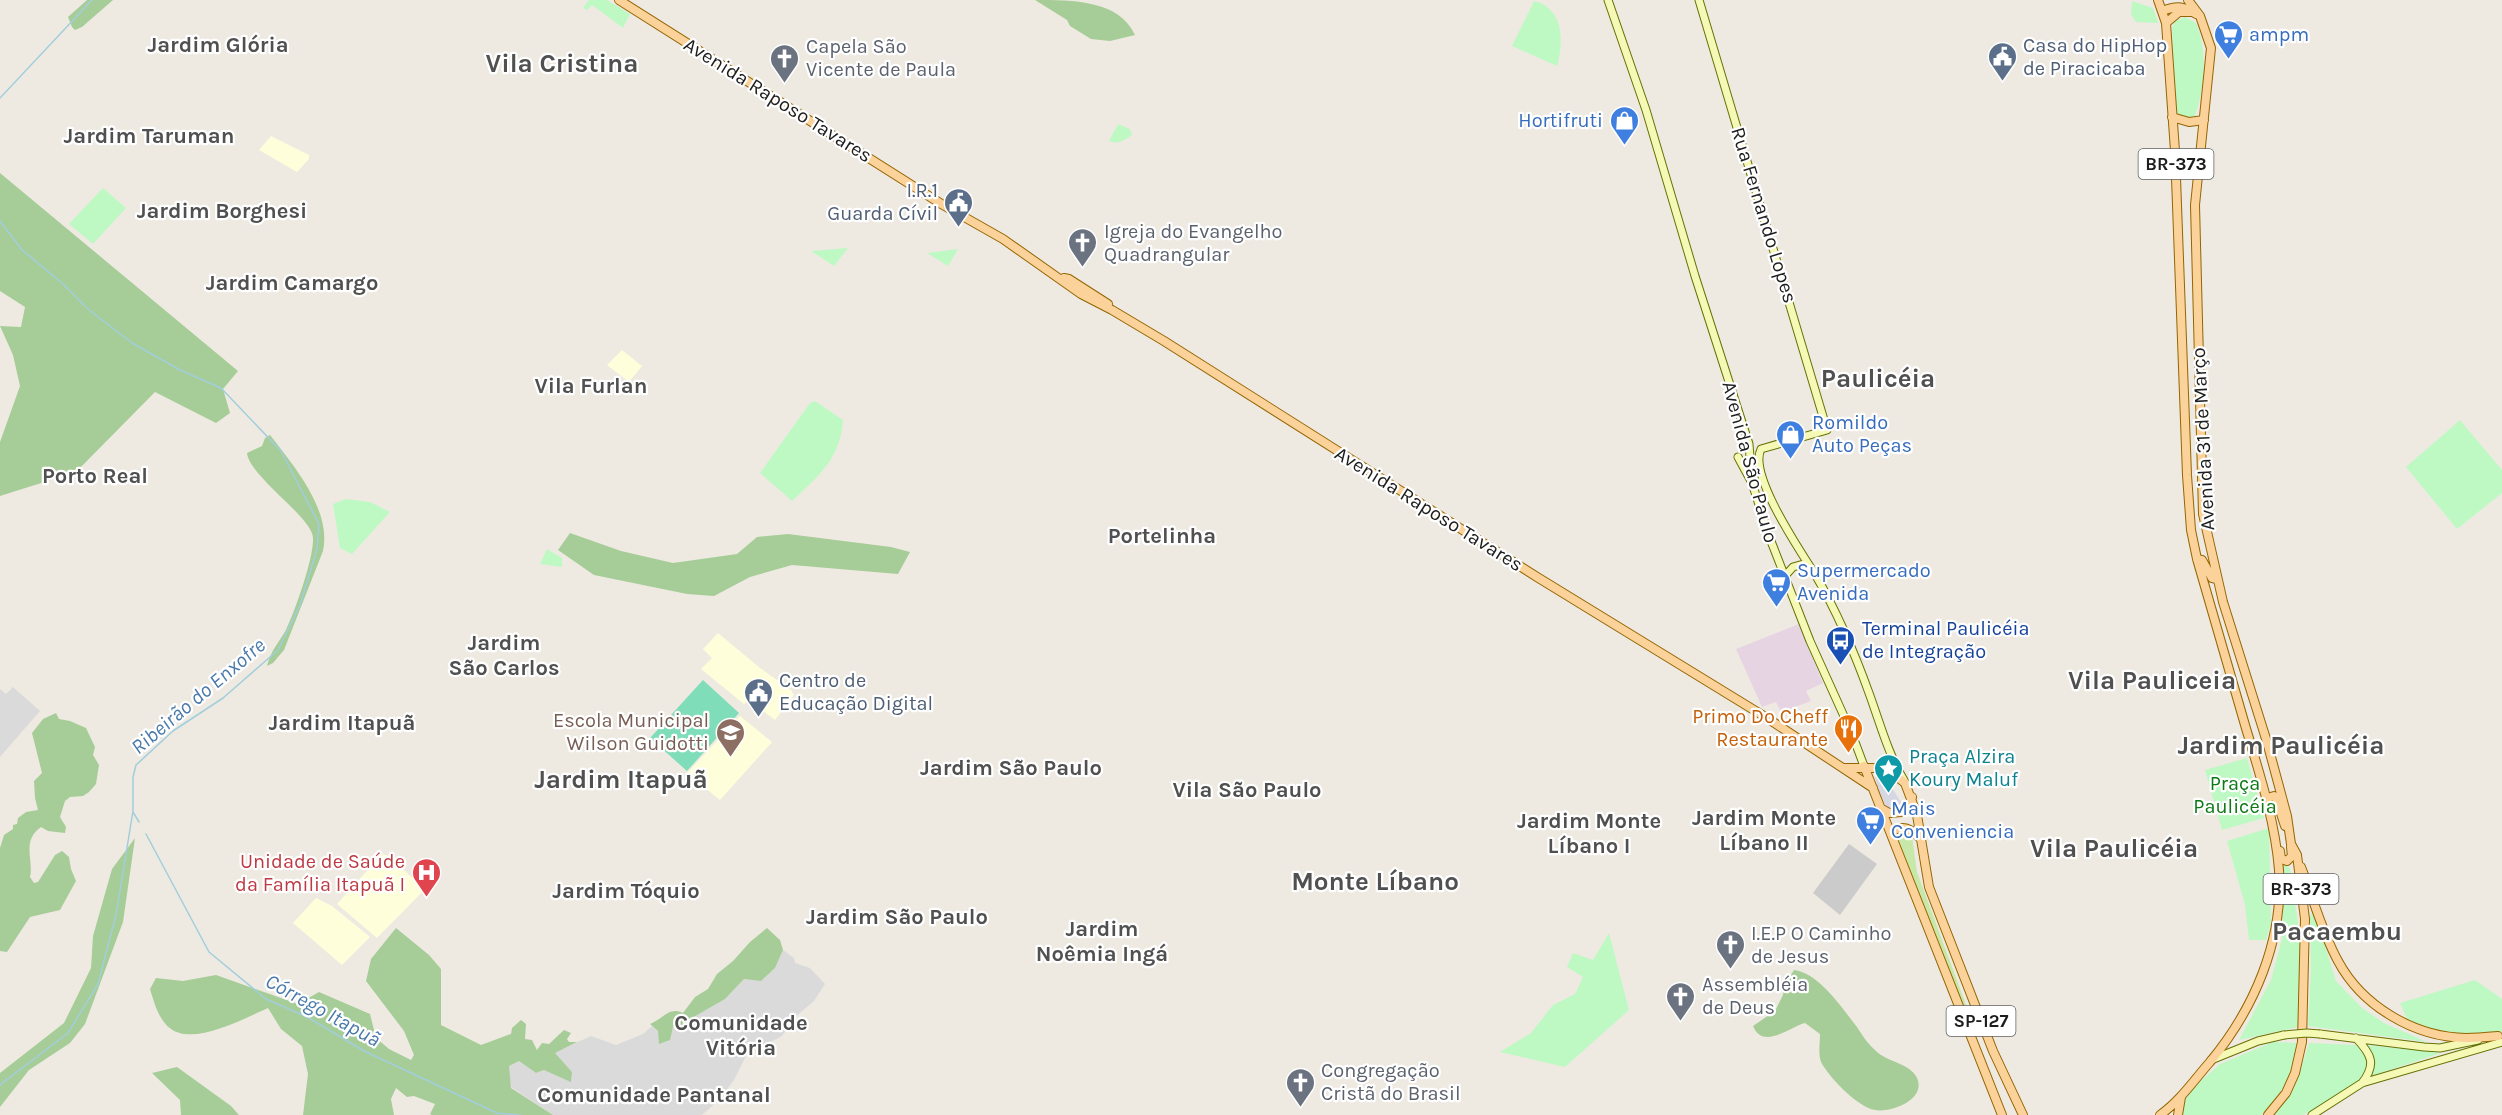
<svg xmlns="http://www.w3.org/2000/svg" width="2502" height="1115" viewBox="0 0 2502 1115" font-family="Karla,sans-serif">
<rect width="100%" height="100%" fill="#eeeae2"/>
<path fill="#dbdada" d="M13 687 40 711 0 757V689L6 694Z
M783 950 794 958 795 963 810 968 825 984 814 1001 794 1018 782 1036 765 1045 759 1044 749 1050 734 1080 718 1101 702 1115H553L511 1087 508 1065 519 1061 536 1073 544 1070 572 1072 554 1053 591 1036 616 1045 643 1034 652 1026 658 1031 673 1027 725 999 744 979 761 981 775 968Z"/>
<path fill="#e7d4e3" d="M1799 624 1823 683 1806 691 1811 701 1781 712 1776 702 1762 707 1736 649Z"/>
<path fill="#feffda" d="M271 136 309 155V159L297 172 259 150Z
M622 350 642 366 629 382 607 365Z
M718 633 760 668 791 690 794 695 775 720 749 700 744 704 701 669 712 658 703 649Z
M740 716 772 742 720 800 687 773Z
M382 854 389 856 409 875 428 886 377 938 337 904Z
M316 898 332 906 370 937 342 965 293 923Z"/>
<path fill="#cbcbcb" d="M1849 844 1877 864 1840 915 1813 893Z"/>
<path fill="#c7e8a8" d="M1907 832 1912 837 1917 872 1966 1005 1963 1006 1897 836Z"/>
<path fill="#a6cd97" d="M87 0H113L82 27 75 30 72 27 68 17Z
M1035 0C1073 0 1119 0 1135 35L1110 41 1091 39 1070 26 1067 20Z
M0 173 238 371 223 389 230 413 216 423 155 392 76 472 0 496V442L20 386 13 355 0 326 21 327 25 307 0 291Z
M270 435C293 465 332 510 323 551L284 650 273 663 267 666C270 652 279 642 286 630 295 611 314 558 313 538 313 518 249 476 247 453L262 446 265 438Z
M570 533 621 551 673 563 737 554 757 537 788 534 891 547 910 552 898 574 792 565 750 577 714 596 687 594 594 575 558 550Z
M56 713 59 719 70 721 86 728 95 747 93 755 99 765 96 784 89 792 83 796 70 797 65 801 60 817 66 827 65 833 48 831 41 827C21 841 34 860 30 877L34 883 38 882 55 855 62 851 69 857 71 869 76 881 60 910 30 917 7 952 0 951V848L4 835 13 829V825L17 824 18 818 26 812 38 810 35 798 34 781 42 773 32 733 43 719Z
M135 838 123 922 85 1024 70 1043 29 1070 0 1107V1073L64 1023 91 968 93 936 112 869Z
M396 928 429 955 441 969V1025L481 1045 511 1034 512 1028 521 1020 526 1024 525 1039 532 1040 537 1050 542 1043 549 1044 564 1030 571 1033 567 1039 569 1042H577L555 1053 572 1072 571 1082 544 1070 536 1073 519 1061 509 1066 511 1088 553 1115H432L430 1114 435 1104 414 1096 407 1097 396 1088 391 1099 394 1115H303L308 1074 302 1046 281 1029 268 1008C245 1018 194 1046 171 1029 159 1021 154 1002 150 989L156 978 183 981 216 975 298 1004 319 992 370 1014 376 1038 389 1049 411 1060 414 1055 404 1031 366 981 371 959Z
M767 928 780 940 783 950 775 968 761 981 744 979 725 999 690 1019 691 1026 684 1030 680 1023 673 1027 670 1040 659 1044 658 1031 650 1024C663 1019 669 1006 683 1013L695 997 708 989 717 974 733 961 750 942Z
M1794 970C1819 973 1842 1008 1857 1027 1863 1037 1871 1048 1881 1055 1892 1062 1909 1065 1916 1076 1929 1099 1891 1113 1875 1110 1857 1107 1829 1077 1821 1062 1818 1053 1820 1043 1820 1034L1805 1023C1791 1026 1763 1051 1753 1026L1775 1011 1783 995 1784 986Z
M177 1067 231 1106 239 1115H181L180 1100 152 1073Z"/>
<path fill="#bef9c4" d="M589 0H607L630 14 623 28 592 5 587 10 583 8Z
M1534 1C1564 8 1564 42 1557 66L1512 46Z
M2132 1 2153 8 2158 23 2136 22 2131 15Z
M2185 17 2196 23C2208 51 2205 89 2194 118L2180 117 2175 113 2172 28 2175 21Z
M1118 124 1130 129 1132 135C1124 140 1119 145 1109 141Z
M103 188 126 208 93 244 69 224Z
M848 248 834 266 811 251Z
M958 249 948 266 927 253Z
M815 401 843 420C841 458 818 477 792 501L760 473 810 403Z
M2460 420 2502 470V493L2457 529 2406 467Z
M346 499 370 502 390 512 352 554 340 548 333 504Z
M547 549 562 558V567L540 564Z
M2247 758 2264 818 2222 830 2205 770Z
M2269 828 2271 923 2266 940H2249L2245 905 2227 841Z
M2283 863 2290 868 2302 951 2298 1027 2239 1040 2271 980 2282 939Z
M2312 912 2316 916 2336 981 2362 1008 2384 1023 2427 1042 2308 1026 2311 968 2310 917Z
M1609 933 1629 1010 1565 1067 1500 1052 1531 1033 1553 1005 1575 994 1583 977 1567 967 1573 953 1593 960Z
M2475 980 2502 999V1032C2471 1041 2437 1032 2408 1021L2400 1003Z
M2273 1042 2299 1043C2292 1073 2285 1095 2261 1115H2181V1101L2186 1094 2220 1064Z
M2309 1043 2356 1045C2371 1053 2369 1067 2360 1079L2311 1111 2303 1115H2274C2293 1093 2301 1070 2309 1043Z
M2366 1045 2441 1053 2371 1076 2373 1067Z"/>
<path fill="#80ddba" d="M703 680 739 713 687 771 650 738Z"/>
<path fill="#d7d7e4" d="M1880 774 1884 775 1901 802 1900 808 1897 810 1887 808 1879 792 1875 777Z"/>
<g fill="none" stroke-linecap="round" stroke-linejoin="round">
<path stroke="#a2cedc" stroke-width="1.5" d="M0 98 92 0
M0 221 22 250 62 283 88 309 132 343 180 370 221 388 281 451 319 524 317 549 300 605 278 650 223 698 173 731 136 765 133 777V811L116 915 98 984 68 1033 0 1085
M133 812 139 822
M146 834 209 952 266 999 309 1018 364 1051 497 1113 520 1115"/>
<defs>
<path id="secondary" d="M1608 0 1646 110 1695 276 1749 444 1752 483 1769 536 1810 641 1852 734 1864 766
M1699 0 1827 430 1761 449C1748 475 1801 552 1816 576 1837 612 1855 654 1869 693 1880 723 1888 754 1905 782
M1738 457 1751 481
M1784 577 1793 567 1807 563
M2320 1034 2424 1047 2440 1048 2478 1040
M2356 1038C2371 1054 2377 1064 2362 1083
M2211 1060 2258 1041 2284 1035
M2312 1115 2362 1083 2502 1042"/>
<path id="primary" d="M619 0 943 205 1003 239 1081 294 1112 310 1164 341 1537 577 1767 718 1873 788
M2158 0 2166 23 2175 151 2187 475 2191 530 2197 559C2213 614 2229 669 2245 725 2259 772 2275 820 2279 870 2284 940 2254 1009 2210 1062 2194 1080 2180 1101 2160 1115
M2188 0 2200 16 2211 48 2195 205 2203 514 2223 602 2267 742 2287 816 2291 844 2297 855 2305 919 2302 1042 2295 1073 2286 1093 2268 1115
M2162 11C2175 6 2183 5 2196 14
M2166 23 2179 12H2191
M2172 117 2189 122 2204 120
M1064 278 1069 279 1108 304
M2197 559 2202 560 2212 578 2217 579
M1864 766 2002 1115
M1843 768H1886L1905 783 1917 815 1929 887 1993 1051 2023 1115
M2267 798 2274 796 2276 798 2285 826
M1882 809 1889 813 1902 812 1910 805 1912 797
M1891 832C1903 824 1911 829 1920 838
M2280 851 2281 859 2287 861 2292 856 2291 847
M2301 867C2313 898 2322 932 2338 961 2362 1006 2414 1037 2466 1038 2476 1038 2487 1037 2498 1036
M2178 1115 2181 1097"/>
</defs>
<use href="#secondary" stroke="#657205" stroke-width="9"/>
<use href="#primary" stroke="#946501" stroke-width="10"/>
<use href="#secondary" stroke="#f5f9b5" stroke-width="7"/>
<use href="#primary" stroke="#fbd29a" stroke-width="8"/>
<defs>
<path id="secondary-bridge" d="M2284 1035 2307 1033 2320 1034"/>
</defs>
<use href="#secondary-bridge" stroke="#657205" stroke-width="9" stroke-linecap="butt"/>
<use href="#secondary-bridge" stroke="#f5f9b5" stroke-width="7"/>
</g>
<defs>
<symbol id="supermarket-pin" viewBox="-11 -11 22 30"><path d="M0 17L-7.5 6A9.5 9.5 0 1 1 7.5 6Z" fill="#3f7fe0" stroke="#fff"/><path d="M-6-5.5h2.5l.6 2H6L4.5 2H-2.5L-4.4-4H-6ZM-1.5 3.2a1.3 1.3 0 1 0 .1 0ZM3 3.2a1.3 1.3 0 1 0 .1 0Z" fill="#fff"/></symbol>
<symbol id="civic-pin" viewBox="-11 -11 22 30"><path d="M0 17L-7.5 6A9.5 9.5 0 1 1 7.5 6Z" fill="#5c6f8a" stroke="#fff"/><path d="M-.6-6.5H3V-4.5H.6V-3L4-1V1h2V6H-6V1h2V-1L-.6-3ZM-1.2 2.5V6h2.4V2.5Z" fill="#fff"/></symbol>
<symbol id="church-pin" viewBox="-11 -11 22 30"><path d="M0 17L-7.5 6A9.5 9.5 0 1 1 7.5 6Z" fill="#6b7280" stroke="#fff"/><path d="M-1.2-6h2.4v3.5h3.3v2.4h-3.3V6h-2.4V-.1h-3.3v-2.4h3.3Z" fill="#fff"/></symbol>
<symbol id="shop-pin" viewBox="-11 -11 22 30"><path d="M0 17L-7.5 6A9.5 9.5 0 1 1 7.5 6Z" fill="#3f7fe0" stroke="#fff"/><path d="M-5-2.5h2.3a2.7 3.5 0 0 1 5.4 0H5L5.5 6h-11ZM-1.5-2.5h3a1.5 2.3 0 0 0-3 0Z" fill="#fff"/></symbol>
<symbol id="bus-pin" viewBox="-11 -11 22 30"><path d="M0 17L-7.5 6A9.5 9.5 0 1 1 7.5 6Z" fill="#1a4fb4" stroke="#fff"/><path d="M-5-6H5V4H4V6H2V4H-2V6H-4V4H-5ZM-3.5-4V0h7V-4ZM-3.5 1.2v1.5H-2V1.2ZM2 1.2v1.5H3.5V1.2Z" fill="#fff"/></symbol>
<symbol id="restaurant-pin" viewBox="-11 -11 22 30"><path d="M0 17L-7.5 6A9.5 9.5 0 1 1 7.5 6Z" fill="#e8710a" stroke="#fff"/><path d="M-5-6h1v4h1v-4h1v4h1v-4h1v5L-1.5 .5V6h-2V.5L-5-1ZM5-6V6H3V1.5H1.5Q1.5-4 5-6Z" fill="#fff"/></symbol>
<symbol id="school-pin" viewBox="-11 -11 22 30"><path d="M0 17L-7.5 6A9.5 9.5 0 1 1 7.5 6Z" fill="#8d6e63" stroke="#fff"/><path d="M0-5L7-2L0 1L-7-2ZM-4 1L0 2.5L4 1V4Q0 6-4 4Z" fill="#fff"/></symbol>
<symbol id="sight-pin" viewBox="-11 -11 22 30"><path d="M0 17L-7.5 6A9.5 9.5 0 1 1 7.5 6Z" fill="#0f9aa8" stroke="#fff"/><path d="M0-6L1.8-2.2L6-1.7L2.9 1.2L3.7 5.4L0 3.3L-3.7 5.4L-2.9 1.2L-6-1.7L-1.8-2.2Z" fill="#fff"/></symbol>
<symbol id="hospital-pin" viewBox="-11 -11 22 30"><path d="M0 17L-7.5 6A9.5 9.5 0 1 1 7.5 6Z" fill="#e0444e" stroke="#fff"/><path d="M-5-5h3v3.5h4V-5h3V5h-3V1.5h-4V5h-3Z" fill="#fff"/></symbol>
</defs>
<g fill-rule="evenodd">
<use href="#supermarket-pin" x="2212" y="18" width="33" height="45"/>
<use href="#civic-pin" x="1986" y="40" width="33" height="45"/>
<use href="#church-pin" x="768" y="42" width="33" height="45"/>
<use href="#shop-pin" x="1608" y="104" width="33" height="45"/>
<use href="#civic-pin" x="942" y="186" width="33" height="45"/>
<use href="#church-pin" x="1066" y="226" width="33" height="45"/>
<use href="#shop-pin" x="1774" y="418" width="33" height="45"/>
<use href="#supermarket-pin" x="1760" y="566" width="33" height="45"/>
<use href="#bus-pin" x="1824" y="624" width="33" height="45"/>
<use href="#civic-pin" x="742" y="676" width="33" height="45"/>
<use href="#restaurant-pin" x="1832" y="712" width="33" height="45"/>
<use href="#school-pin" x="714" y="716" width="33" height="45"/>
<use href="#sight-pin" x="1872" y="752" width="33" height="45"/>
<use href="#supermarket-pin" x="1854" y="804" width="33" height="45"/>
<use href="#hospital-pin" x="410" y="856" width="33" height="45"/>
<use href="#church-pin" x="1714" y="928" width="33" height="45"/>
<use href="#church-pin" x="1664" y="980" width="33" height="45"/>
<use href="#church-pin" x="1284" y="1066" width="33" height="45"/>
</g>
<g text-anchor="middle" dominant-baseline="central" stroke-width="4.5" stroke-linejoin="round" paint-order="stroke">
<g fill="#fff" stroke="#616161" stroke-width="1.5">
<rect x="2138.5" y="149" width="75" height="30" rx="4.5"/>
<rect x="2263.5" y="874" width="75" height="30" rx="4.5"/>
<rect x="1946.5" y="1006" width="69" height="30" rx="4.5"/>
</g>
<g font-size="18" font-weight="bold" fill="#1d1d1d">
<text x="2176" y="164">BR-373</text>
<text x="2301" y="889">BR-373</text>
<text x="1981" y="1021">SP-127</text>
</g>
<g font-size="20" fill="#366cbe" stroke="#fff" text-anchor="start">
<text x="2249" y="34">ampm</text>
<text x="1603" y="120" text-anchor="end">Hortifruti</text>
<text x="1812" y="422">Romildo<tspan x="1812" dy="23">Auto Peças</tspan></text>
<text x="1797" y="570">Supermercado<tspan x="1797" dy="23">Avenida</tspan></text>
<text x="1891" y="808">Mais<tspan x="1891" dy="23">Conveniencia</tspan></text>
</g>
<g font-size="20" fill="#4e5e75" stroke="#fff" text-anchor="start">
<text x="2023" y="45">Casa do HipHop<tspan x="2023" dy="23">de Piracicaba</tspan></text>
<text x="938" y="190" text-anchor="end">I.R.1<tspan x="938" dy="23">Guarda Cívil</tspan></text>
<text x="779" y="680">Centro de<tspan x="779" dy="23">Educação Digital</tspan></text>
</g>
<g font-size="20" fill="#5b616d" stroke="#fff" text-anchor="start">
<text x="806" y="46">Capela São<tspan x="806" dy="23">Vicente de Paula</tspan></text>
<text x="1104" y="231">Igreja do Evangelho<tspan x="1104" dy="23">Quadrangular</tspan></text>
<text x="1751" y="933">I.E.P O Caminho<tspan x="1751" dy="23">de Jesus</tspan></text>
<text x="1702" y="984">Assembléia<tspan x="1702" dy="23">de Deus</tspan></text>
<text x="1321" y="1070">Congregação<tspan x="1321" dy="23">Cristã do Brasil</tspan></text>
</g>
<g font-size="20" fill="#1d1d1d" stroke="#fff">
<text transform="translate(778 100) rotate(32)">Avenida Raposo Tavares</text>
<text transform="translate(1764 215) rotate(73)">Rua Fernando Lopes</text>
<text transform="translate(2203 439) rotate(-93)">Avenida 31 de Março</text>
<text transform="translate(1750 462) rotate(75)">Avenida São Paulo</text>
<text transform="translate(1429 509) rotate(32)">Avenida Raposo Tavares</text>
</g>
<g font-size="20" fill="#164399" stroke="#fff" text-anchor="start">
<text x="1862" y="628">Terminal Paulicéia<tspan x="1862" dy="23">de Integração</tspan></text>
</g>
<g font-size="20" fill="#c56008" stroke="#fff" text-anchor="end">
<text x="1828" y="716">Primo Do Cheff<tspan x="1828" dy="23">Restaurante</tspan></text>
</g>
<g font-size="20" fill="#785e54" stroke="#fff" text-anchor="end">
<text x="709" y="720">Escola Municipal<tspan x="709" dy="23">Wilson Guidotti</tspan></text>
</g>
<g font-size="20" fill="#0d838f" stroke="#fff" text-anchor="start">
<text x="1909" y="756">Praça Alzira<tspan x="1909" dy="23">Koury Maluf</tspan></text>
</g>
<g font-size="20" fill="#0c7916" stroke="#fff">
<text x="2235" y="783">Praça<tspan x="2235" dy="23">Paulicéia</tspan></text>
</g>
<g font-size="20" fill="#be3a42" stroke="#fff" text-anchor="end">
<text x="405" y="861">Unidade de Saúde<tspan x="405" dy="23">da Família Itapuã I</tspan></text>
</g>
<g font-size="21" font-style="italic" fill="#4a7aab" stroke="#fff">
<text transform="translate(198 696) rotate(-40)">Ribeirão do Enxofre</text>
<text transform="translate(323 1010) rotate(29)">Córrego Itapuã</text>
</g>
<g font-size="22" font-weight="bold" fill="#505050" stroke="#fff">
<text x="218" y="45">Jardim Glória</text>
<text x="149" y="136">Jardim Taruman</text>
<text x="222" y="211">Jardim Borghesi</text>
<text x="292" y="283">Jardim Camargo</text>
<text x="591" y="386">Vila Furlan</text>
<text x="95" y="476">Porto Real</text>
<text x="1162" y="536">Portelinha</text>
<text x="504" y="643">Jardim<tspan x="504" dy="25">São Carlos</tspan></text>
<text x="342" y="723">Jardim Itapuã</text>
<text x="1011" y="768">Jardim São Paulo</text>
<text x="1247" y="790">Vila São Paulo</text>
<text x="1764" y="818">Jardim Monte<tspan x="1764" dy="25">Líbano II</tspan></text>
<text x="1589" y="821">Jardim Monte<tspan x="1589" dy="25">Líbano I</tspan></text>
<text x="626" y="891">Jardim Tóquio</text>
<text x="897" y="917">Jardim São Paulo</text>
<text x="1102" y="929">Jardim<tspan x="1102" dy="25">Noêmia Ingá</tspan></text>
<text x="741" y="1023">Comunidade<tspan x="741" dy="25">Vitória</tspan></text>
<text x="654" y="1095">Comunidade Pantanal</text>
</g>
<g font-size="26" font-weight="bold" fill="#505050" stroke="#fff">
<text x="562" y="63">Vila Cristina</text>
<text x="1878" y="378">Paulicéia</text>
<text x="2152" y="680">Vila Pauliceia</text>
<text x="2281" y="745">Jardim Paulicéia</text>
<text x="621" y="779">Jardim Itapuã</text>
<text x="2114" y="848">Vila Paulicéia</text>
<text x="1375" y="881">Monte Líbano</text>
<text x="2337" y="931">Pacaembu</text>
</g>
</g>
</svg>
